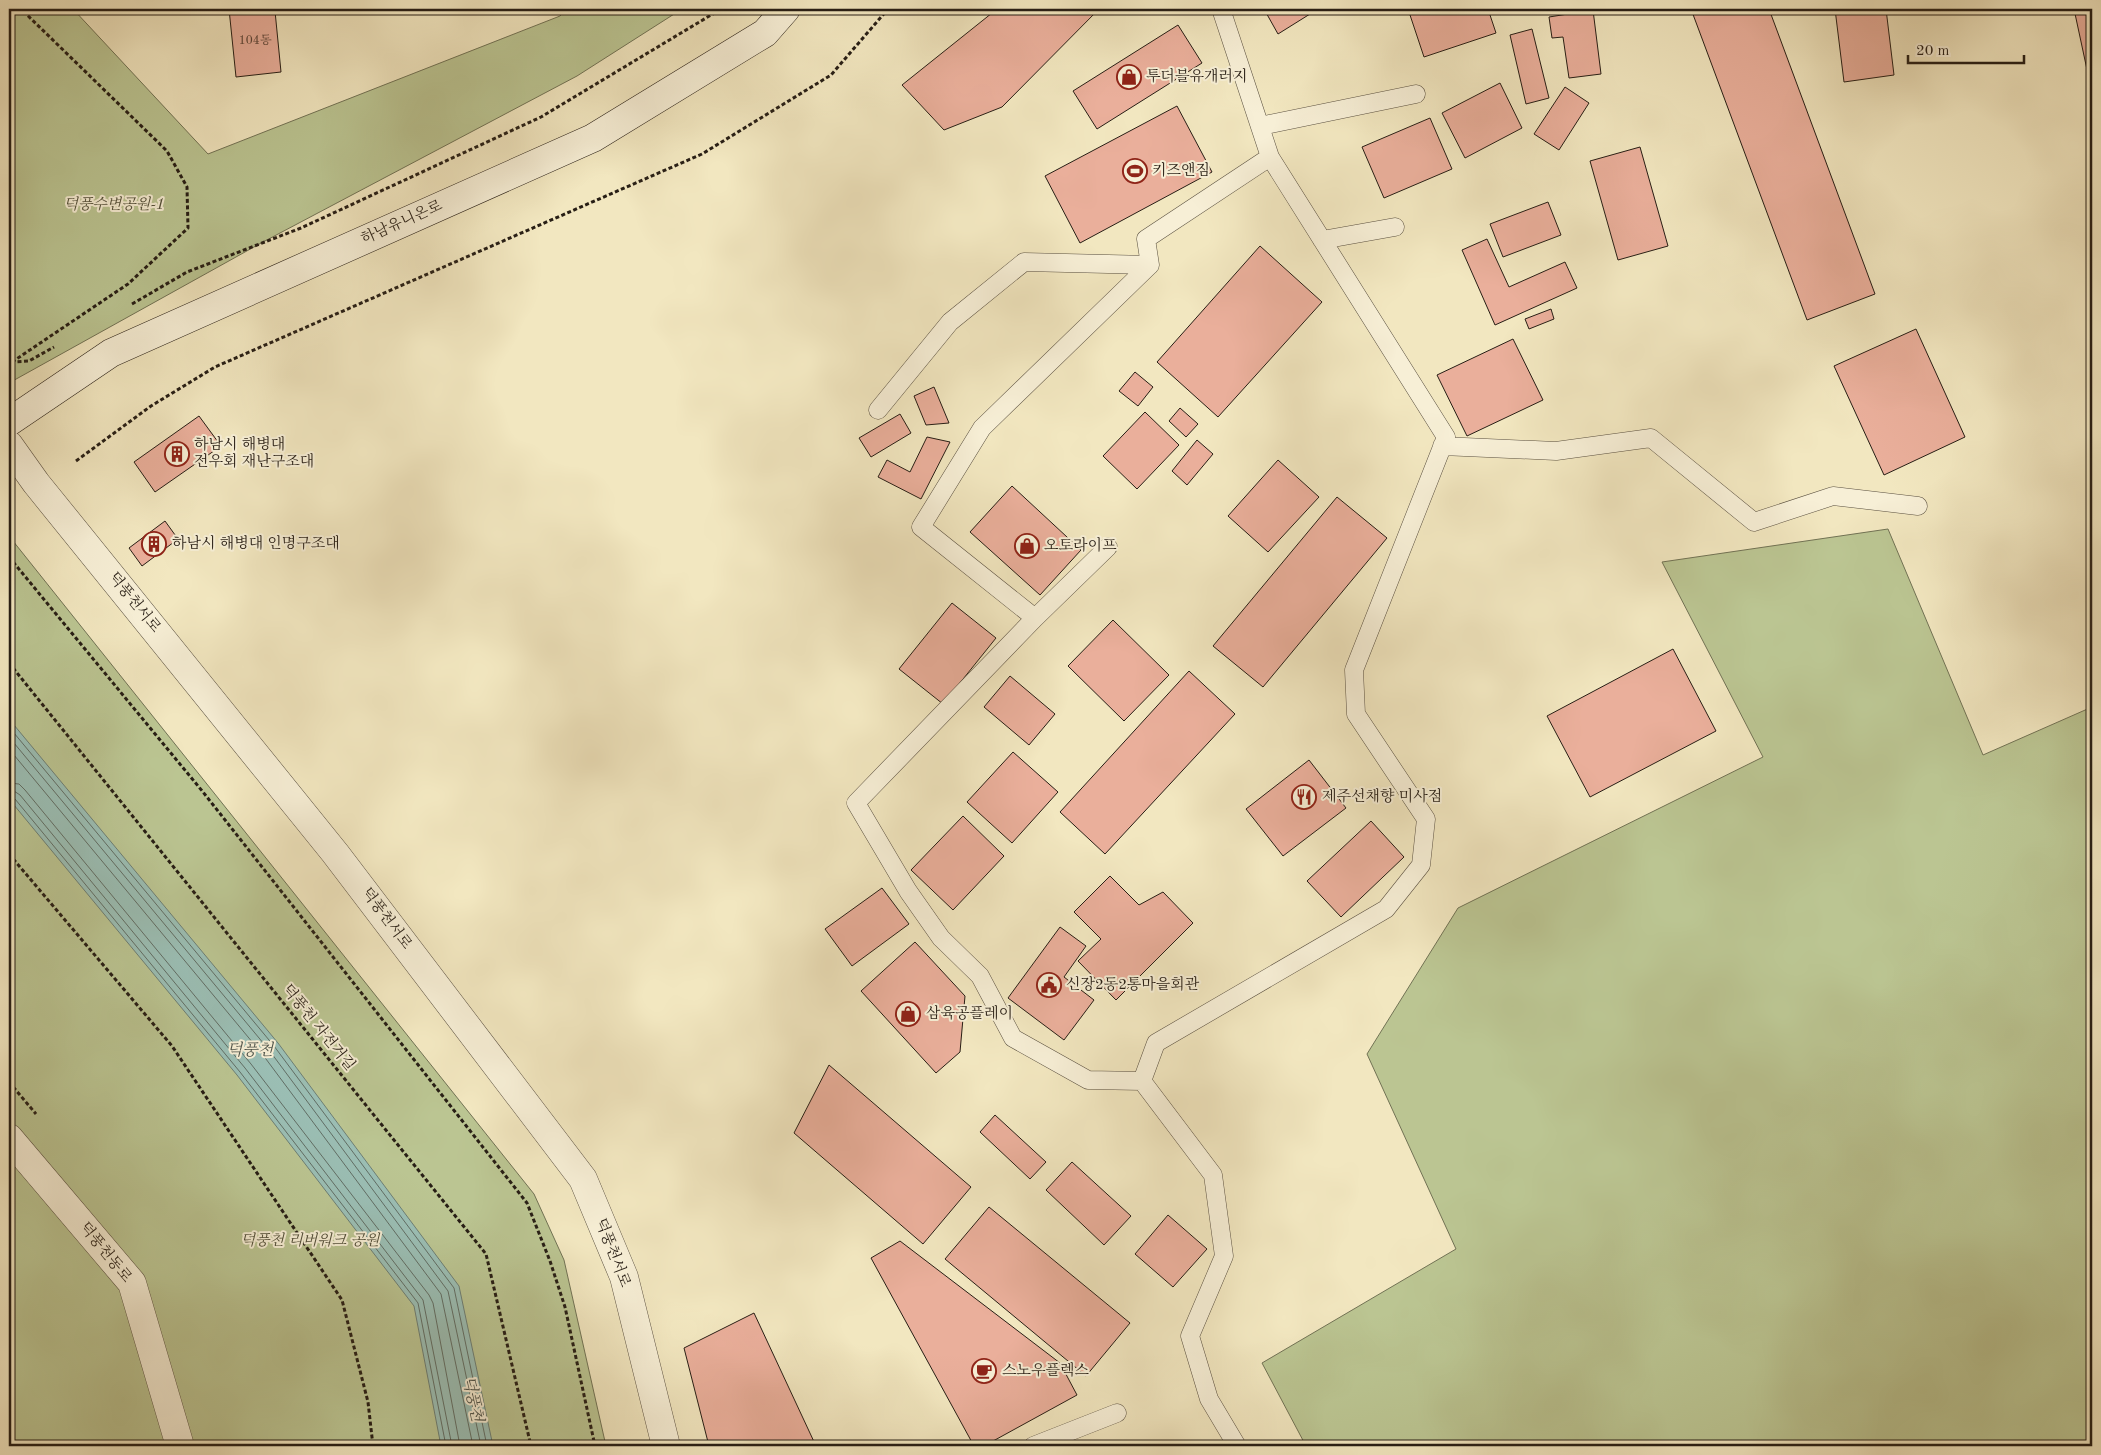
<svg xmlns="http://www.w3.org/2000/svg" width="2101" height="1455" viewBox="0 0 2101 1455" font-family="'Old Standard TT','Noto Serif KR',serif">
<rect width="100%" height="100%" fill="#f2e7c0"/>
<filter id="stains"><feTurbulence type="fractalNoise" baseFrequency=".004" numOctaves="4"/><feColorMatrix values="0 0 0 0 .2 0 0 0 0 .09 0 0 0 0 .02 0 0 0 .5 -.17"/></filter>
<radialGradient id="worn" r=".72"><stop offset=".6" stop-color="#630" stop-opacity="0"/><stop offset="1" stop-color="#630" stop-opacity=".3"/></radialGradient>
<path fill="#bbc592" stroke="#717254" d="M9 9H73L208 154 560 16 566 9H682L577 76 263 242 9 383Z
M1888 529 1983 755 2092 707V1446H1306L1262 1363 1456 1249 1367 1054 1458 908 1763 757 1662 562Z
M9 536 534 1194 564 1260 606 1446H9Z"/>
<path fill="#9bbfb5" stroke="#6d7f75" d="M9 719 278 1043 459 1286 493 1446H441L414 1306 237 1075 9 799Z"/>
<g fill="none" stroke-linecap="round" stroke-linejoin="round">
<path stroke="#616e65" stroke-width="1" d="M9 727 274 1046 454 1288 487 1446
M9 737 269 1050 448 1291 481 1446
M9 749 263 1055 441 1294 473 1446
M9 783 19 784 25 790 251 1064 429 1295 433 1303 460 1446
M9 790 14 791 20 795 245 1068 423 1300 452 1446
M9 796 15 799 240 1072 418 1303 446 1446"/>
</g>
<path fill="#eaaf9b" stroke="#271e15" d="M229 9H293L275 11 281 72 236 77Z
M997 9H1099L1002 107 944 130 902 85Z
M1264 9H1318L1278 34Z
M1408 9H1488L1496 33 1424 57Z
M1691 9H1769L1875 294 1807 320Z
M1835 9H1886L1894 75 1844 82Z
M2074 9H2092V93Z
M1593 10 1601 74 1569 78 1563 37 1552 38 1549 17Z
M1178 25 1202 63 1097 129 1073 91Z
M1532 29 1549 98 1526 104 1510 35Z
M1500 83 1522 128 1465 158 1442 113Z
M1565 87 1589 103 1559 150 1534 134Z
M1177 106 1212 172 1080 243 1045 176Z
M1430 118 1452 169 1384 198 1362 147Z
M1640 147 1668 246 1618 260 1590 161Z
M1548 202 1561 235 1503 257 1490 224Z
M1487 239 1509 287 1565 262 1577 288 1495 325 1462 250Z
M1260 246 1322 302 1218 417 1157 362Z
M1551 309 1554 319 1529 329 1525 319Z
M1916 329 1965 437 1884 475 1834 366Z
M1513 339 1543 400 1467 436 1437 375Z
M1135 372 1153 387 1138 406 1119 391Z
M934 387 949 423 926 425 914 396Z
M1180 408 1198 424 1186 437 1169 421Z
M1145 412 1179 445 1137 489 1103 456Z
M900 414 911 433 871 457 859 438Z
M199 416 221 446 155 492 134 462Z
M927 437 950 442 921 499 878 477 887 460 910 472Z
M1197 440 1213 454 1187 485 1172 471Z
M1278 460 1319 497 1268 552 1228 516Z
M1012 486 1081 550 1040 595 970 532Z
M1337 497 1387 538 1263 687 1213 646Z
M165 521 178 539 142 566 129 548Z
M952 603 996 638 943 704 899 669Z
M1113 620 1169 675 1124 721 1068 666Z
M1673 649 1716 731 1590 797 1547 716Z
M1189 671 1235 714 1105 854 1060 812Z
M1010 676 1055 714 1029 745 984 707Z
M1013 752 1058 792 1012 843 967 802Z
M1309 760 1346 808 1283 856 1246 809Z
M963 816 1004 856 953 910 911 870Z
M1371 821 1404 857 1341 917 1307 881Z
M1110 876 1139 905 1163 892 1193 923 1116 1000 1078 961 1101 939 1074 912Z
M882 888 909 924 852 966 825 929Z
M1060 927 1086 946 1064 977 1094 1000 1064 1040 1008 998Z
M915 942 965 996 960 1052 936 1073 861 991Z
M829 1065 971 1187 923 1244 794 1133Z
M995 1115 1046 1162 1030 1179 980 1132Z
M1072 1162 1131 1216 1104 1245 1046 1190Z
M989 1207 1130 1323 1086 1376 945 1259Z
M1168 1215 1207 1249 1173 1287 1135 1254Z
M900 1241 1060 1363 1077 1395 984 1446H974L871 1258Z
M754 1313 816 1446H709L684 1348Z"/>
<g fill="none" stroke-linecap="round" stroke-linejoin="round">
<defs>
<path id="service" d="M1221 9 1270 157 1446 437 1354 670 1356 714 1426 819 1421 865 1386 909 1156 1043 1142 1081 1213 1175 1224 1256 1190 1336 1209 1399 1237 1446
M1260 126 1416 94
M1322 240 1395 227
M878 410 950 322 1024 262 1150 265
M1442 446 1556 451 1651 438 1754 522 1833 496 1918 506
M1035 618 1108 547
M1142 1081 1088 1080 1013 1038 980 976 941 938 908 891 856 803 1035 618 921 527 982 428 1150 265 1146 239 1270 157
M1033 1446 1117 1413"/>
<path id="tertiary" d="M9 445 36 483 335 853 583 1179 624 1277 666 1446
M9 1138 132 1283 180 1446"/>
<path id="secondary" d="M9 422 111 353 593 138 765 33 786 9"/>
</defs>
<use href="#service" stroke="#5a5040" stroke-width="19"/>
<use href="#tertiary" stroke="#5a5040" stroke-width="29"/>
<use href="#secondary" stroke="#271e15" stroke-width="29"/>
<path stroke="#271e15" stroke-width="3" stroke-dasharray="4 2.5" stroke-linecap="butt" d="M132 304 187 272 301 228 541 117 721 9
M11 362 29 361 54 347
M12 362 128 284 188 228 187 187 167 151 21 9
M76 461 151 406 215 367 702 154 831 75 888 9
M9 557 203 792 527 1203 550 1261 565 1307 595 1446
M9 663 486 1254 531 1446
M9 854 172 1046 342 1300 368 1402 373 1446
M9 1082 36 1114"/>
<use href="#service" stroke="#f7efd6" stroke-width="18"/>
<use href="#tertiary" stroke="#f7efd6" stroke-width="28"/>
<use href="#secondary" stroke="#f7efd6" stroke-width="28"/>
</g>
<defs>
<symbol id="shop-ring" viewBox="-11 -11 22 22"><circle r="9.5" fill="#f7efd6" stroke="#8f2418" stroke-width="1.5"/><path d="M-5-2.5h2.3a2.7 3.5 0 0 1 5.4 0H5L5.5 6h-11ZM-1.5-2.5h3a1.5 2.3 0 0 0-3 0Z" fill="#8f2418"/></symbol>
<symbol id="stadium-ring" viewBox="-11 -11 22 22"><circle r="9.5" fill="#f7efd6" stroke="#8f2418" stroke-width="1.5"/><path d="M0-5a6.5 5 0 1 0 0 10a6.5 5 0 1 0 0-10ZM-3.5-1.8h7v3.6h-7Z" fill="#8f2418"/></symbol>
<symbol id="building-ring" viewBox="-11 -11 22 22"><circle r="9.5" fill="#f7efd6" stroke="#8f2418" stroke-width="1.5"/><path d="M-4-6H4V6H1V3H-1V6H-4ZM-2.5-4.3h1.7v1.8h-1.7ZM.8-4.3h1.7v1.8H.8ZM-2.5-1h1.7V.8h-1.7ZM.8-1h1.7V.8H.8Z" fill="#8f2418"/></symbol>
<symbol id="restaurant-ring" viewBox="-11 -11 22 22"><circle r="9.5" fill="#f7efd6" stroke="#8f2418" stroke-width="1.5"/><path d="M-5-6h1v4h1v-4h1v4h1v-4h1v5L-1.5 .5V6h-2V.5L-5-1ZM5-6V6H3V1.5H1.5Q1.5-4 5-6Z" fill="#8f2418"/></symbol>
<symbol id="civic-ring" viewBox="-11 -11 22 22"><circle r="9.5" fill="#f7efd6" stroke="#8f2418" stroke-width="1.5"/><path d="M-.6-6.5H3V-4.5H.6V-3L4-1V1h2V6H-6V1h2V-1L-.6-3ZM-1.2 2.5V6h2.4V2.5Z" fill="#8f2418"/></symbol>
<symbol id="cafe-ring" viewBox="-11 -11 22 22"><circle r="9.5" fill="#f7efd6" stroke="#8f2418" stroke-width="1.5"/><path d="M-5.5-4.5H6V0H3Q3 3.5 0 3.5H-2.5Q-5.5 3.5-5.5 0ZM3-3.2v2h1.7v-2ZM-6 4.5H4V6H-6Z" fill="#8f2418"/></symbol>
</defs>
<g fill-rule="evenodd">
<use href="#shop-ring" x="1115" y="63" width="28" height="28"/>
<use href="#stadium-ring" x="1121" y="157" width="28" height="28"/>
<use href="#building-ring" x="163" y="440" width="28" height="28"/>
<use href="#building-ring" x="140" y="530" width="28" height="28"/>
<use href="#shop-ring" x="1013" y="532" width="28" height="28"/>
<use href="#restaurant-ring" x="1290" y="783" width="28" height="28"/>
<use href="#civic-ring" x="1035" y="971" width="28" height="28"/>
<use href="#shop-ring" x="894" y="1000" width="28" height="28"/>
<use href="#cafe-ring" x="970" y="1357" width="28" height="28"/>
</g>
<g text-anchor="middle" dominant-baseline="central" stroke-width="4" stroke-linejoin="round" paint-order="stroke">
<g font-size="12" fill="#584236">
<text x="255" y="41">104동</text>
</g>
<g font-size="15" fill="#271e15" stroke="#f7efd6" text-anchor="start">
<text x="1146" y="77">투더블유개러지</text>
<text x="1152" y="171">키즈앤짐</text>
<text x="194" y="445">하남시 해병대<tspan x="194" dy="17">전우회 재난구조대</tspan></text>
<text x="172" y="544">하남시 해병대 인명구조대</text>
<text x="1044" y="546">오토라이프</text>
<text x="1322" y="797">제주선채향 미사점</text>
<text x="1066" y="985">신장2동2통마을회관</text>
<text x="926" y="1014">삼육공플레이</text>
<text x="1002" y="1371">스노우플렉스</text>
</g>
<g font-size="15" font-style="italic" fill="#53503a" stroke="#f7efd6">
<text x="114" y="205">덕풍수변공원-1</text>
<text x="310" y="1241">덕풍천 리버워크 공원</text>
</g>
<g font-size="15" fill="#271e15" stroke="#f7efd6">
<text transform="translate(402 223) rotate(-24)">하남유니온로</text>
<text transform="translate(134 603) rotate(51)">덕풍천서로</text>
<text transform="translate(386 919) rotate(53)">덕풍천서로</text>
<text transform="translate(318 1028) rotate(51)">덕풍천 자전거길</text>
<text transform="translate(105 1253) rotate(51)">덕풍천동로</text>
<text transform="translate(612 1253) rotate(69)">덕풍천서로</text>
</g>
<g font-size="16" font-style="italic" fill="#50564d" stroke="#f7efd6">
<text x="250" y="1051">덕풍천</text>
<text transform="translate(472 1399) rotate(78)">덕풍천</text>
</g>
</g>
<rect width="2101" height="1455" fill="none" stroke="#f2e7c0" stroke-width="30"/>
<rect x="10" y="10" width="2081" height="1435" fill="none" stroke="#271e15" stroke-width="2.5"/>
<rect x="15" y="15" width="2071" height="1425" fill="none" stroke="#271e15"/>
<path d="M1908 55v8h116v-8" fill="none" stroke="#271e15" stroke-width="2.5"/>
<text x="1916" y="55" font-size="15" fill="#271e15" stroke="#f7efd6" stroke-width="4" paint-order="stroke">20 m</text>
<rect width="100%" height="100%" filter="url(#stains)"/>
<rect width="100%" height="100%" fill="url(#worn)"/>
</svg>
